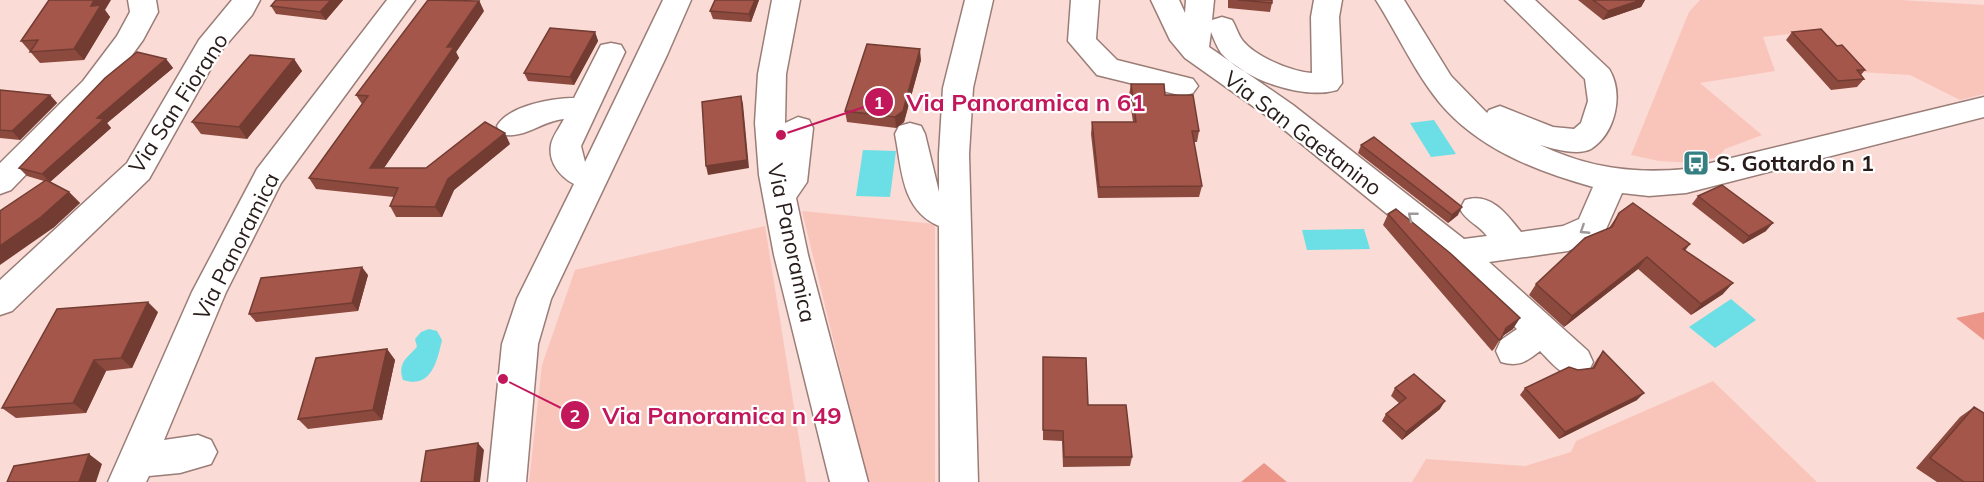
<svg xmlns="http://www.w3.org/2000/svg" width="1984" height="482" viewBox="0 0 1984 482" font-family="Mulish,sans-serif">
<rect width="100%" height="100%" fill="#fbdbd5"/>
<path fill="#f9c5bb" d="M1700 0H1900L1984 5V94L1960 100 1910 75 1859 72 1817 31 1763 37 1775 71 1700 83 1762 135 1725 149 1718 157 1692 163 1659 161 1631 155 1689 12Z
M802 211 935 224V482H865L862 458Z
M765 226 806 482H529L542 365 575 270Z
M1713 381 1817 482H1412L1426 459 1525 466 1571 452 1576 441Z"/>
<path fill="#eb9688" d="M1984 312V340L1956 318Z
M1264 463 1287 482H1241Z"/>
<path fill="#6bdfe5" d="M1434 120 1456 154 1431 157 1410 123Z
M863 150 896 151 890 197 856 196Z
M1364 229 1370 249 1307 250 1302 230Z
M1731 299 1756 320 1715 348 1689 327Z
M429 329 437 331 442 340C437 362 431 389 403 380 397 363 407 358 417 347L415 339 421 332Z"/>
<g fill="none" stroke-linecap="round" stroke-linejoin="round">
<defs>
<path id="minor" d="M128 0H156L158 12 143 40 103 95 11 190 0 194V163L83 81 117 36 130 12Z
M232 0H260L252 15 220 52 149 179 12 311 0 315V280L127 163 199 40Z
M387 0H415L281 183 226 292 164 440 198 435 211 440 217 452 211 464 180 473 149 476 146 482H108L192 292 257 169Z
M663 0H691L667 55 551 299 538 344 526 482H488L502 344 517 299 574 184C561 177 548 163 551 145 552 137 560 127 564 119 541 121 524 140 501 134L497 126C508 106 552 98 574 98L601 45 611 43 621 45 625 52 581 146 585 162Z
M772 0H800L786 74 785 123 798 117 809 120 813 128 807 182 796 198 808 255 868 482H830L774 255 759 175 755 123 758 74Z
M965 0H993L973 88 969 154 978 482H940L939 226C901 210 902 169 895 134L899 126 910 123 921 126 925 134 939 192V154L943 88Z
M1071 0H1099L1096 39 1117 60 1193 79 1198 86 1193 93 1183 96 1097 75 1068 41Z
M1151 0H1179L1185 13 1186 0H1214L1212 20 1222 17 1232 20C1236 26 1238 35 1243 41 1256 57 1292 72 1312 73L1311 17 1314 0H1342L1339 17 1342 83 1337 90C1303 100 1245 80 1221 53 1217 47 1214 39 1211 32L1209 47 1293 105 1464 239 1487 236C1479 225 1466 221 1460 209L1465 200C1490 192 1506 213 1521 232L1563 226 1579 219 1593 187C1536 171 1478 149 1439 102 1414 71 1397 33 1376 0H1404L1451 76 1487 113 1489 110 1500 106 1553 127 1574 129 1581 123 1588 101 1585 79 1505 0H1535L1609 69C1624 93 1616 133 1591 149 1578 156 1554 149 1540 145 1588 168 1634 174 1686 169L1984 97V117L1686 193 1649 196 1622 193 1603 236 1568 251 1489 262 1588 351 1593 362 1588 373C1564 381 1556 367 1540 351 1526 362 1518 367 1501 362L1496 351 1501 340 1517 329 1446 262 1271 119 1185 58 1170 40Z"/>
</defs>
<use href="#minor" stroke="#9a7d77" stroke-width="3"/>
<use href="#minor" fill="#fff" fill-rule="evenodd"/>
</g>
<path fill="#8c4a3f" d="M276 0H343L326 20 276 14 271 6Z
M715 0H759L751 22 713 19 710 11Z
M1228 0H1272V3L1270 12 1228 8Z
M1578 0H1645L1641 7 1603 20Z
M105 10 110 17 84 60 40 63 21 41Z
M484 11 456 52 459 58 384 168H426L510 144 454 190 442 217H396L390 206 394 197 316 189 309 178 362 104 356 95Z
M595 32 598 41 574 85 528 81 524 73Z
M1792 32 1837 46 1865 70 1861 75 1864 79 1857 87 1831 90 1786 40Z
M166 59 173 68 107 123 111 128 50 182 69 192 80 203 53 228 44 181 27 176 19 168Z
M294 59 302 71 247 139 201 134 192 122Z
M921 60 904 122 896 128 847 122 845 111Z
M1131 84 1165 95 1199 131 1197 142H1194L1202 186 1199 197 1098 198 1091 134 1092 122H1133L1129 95Z
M0 90 50 95 57 103 20 140 0 138Z
M1361 145 1458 215 1448 223 1358 153Z
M1698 196 1766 231 1743 244 1692 204Z
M1619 213 1690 244 1685 251 1723 294 1691 315 1638 269 1564 327 1529 295 1536 284 1609 228Z
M1388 214 1513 329 1502 336 1494 349 1492 351 1383 225Z
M368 275 358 311 256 322 249 314Z
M158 312 132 368 106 371 86 413 16 418 2 408Z
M387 349 395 360 382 420 308 429 298 419Z
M1603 351 1637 400 1559 439 1520 395 1525 388 1578 370 1592 368 1597 359Z
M1043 357 1088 405 1132 457 1130 466 1063 467 1062 441 1043 440Z
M1395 388 1440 409 1402 440 1382 421 1386 414 1399 403 1391 396Z
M1974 407 1984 482H1937L1916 468 1960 417Z"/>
<path fill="#723c33" d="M94 0H111L105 10 110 17 84 60 74 49 91 6Z
M331 0H343L326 20 320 12Z
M479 0 484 11 456 52 459 58 377 178 370 168 447 47Z
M755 0H759L751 22 749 14Z
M1641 0H1645L1641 7 1603 20 1608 11Z
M595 32 598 41 574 85 570 77Z
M920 49 921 60 904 122 896 128 895 117Z
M166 59 173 68 107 123 111 128 50 182 42 174 97 118Z
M294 59 302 71 247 139 239 127Z
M50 95 57 103 20 140 12 131Z
M741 96 743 104 749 168 708 175 706 166Z
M505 133 510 144 454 190 442 217 435 207 448 179Z
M69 192 80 203 53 228 0 265V246Z
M1462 207 1458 215 1448 223 1452 215Z
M1773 223 1766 231 1743 244 1749 236Z
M1647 257 1638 269 1564 327 1572 316Z
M362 267 368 275 358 311 352 303Z
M1733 283 1723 294 1691 315 1701 304Z
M148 302 158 312 132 368 121 358Z
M1520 318 1513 329 1500 338 1506 328Z
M387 349 395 360 382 420 373 410Z
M94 360 106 371 86 413 73 403Z
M1644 393 1637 400 1559 439 1565 432Z
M1445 401 1440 409 1402 440 1406 432Z
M478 443 484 450 480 482H474Z
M89 454 102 464 96 482H79Z"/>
<path fill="#a35649" stroke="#723c33" stroke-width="1.5" d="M49 0H94L91 6 101 5 74 49 30 52 38 40 21 41Z
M276 0H331L320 12 271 6Z
M428 0 479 1 447 47H454L370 168H426L485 122 505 133 448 179 435 207 390 206 398 188 309 178 368 96 356 95Z
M715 0H755L749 14 710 11Z
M1238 0H1272V3Z
M1593 0H1641L1608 11Z
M550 28 595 32 570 77 524 73Z
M1821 29 1837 46 1842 45 1865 70H1857L1864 79 1838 81 1792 32Z
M867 44 920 49 903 111 895 117 845 111Z
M137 52 166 59 97 118 104 119 42 174 19 168 105 78Z
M250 55 294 59 239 127 192 122Z
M1131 84H1164L1165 95H1193L1199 131H1192L1202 186 1099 187 1092 122H1136Z
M0 90 50 95 12 131 0 130Z
M741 96 747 160 706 166 702 102Z
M1374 137 1462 207 1452 215 1361 145Z
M46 180 69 192 41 217 0 246V211Z
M1722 185 1773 223 1749 236 1698 196Z
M1633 203 1690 244 1683 249 1733 283 1701 304 1647 257 1572 316 1536 284 1585 238 1612 227 1619 213Z
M1396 209 1450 253 1520 318 1506 328 1501 339 1499 340 1388 214Z
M362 267 352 303 249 314 261 278Z
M148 302 121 358 94 360 73 403 2 408 57 309Z
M387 349 373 410 298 419 316 358Z
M1603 351 1644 393 1565 432 1525 388 1569 367 1578 370 1594 368Z
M1043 357 1086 358 1088 405H1126L1132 457H1064L1063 431 1043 430Z
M1414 374 1445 401 1406 432 1386 414 1406 398 1395 388Z
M1974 407 1984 413V482H1964L1930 458Z
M478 443 474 482H421L426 451Z
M89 454 79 482H7L14 466Z"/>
<defs><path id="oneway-chevron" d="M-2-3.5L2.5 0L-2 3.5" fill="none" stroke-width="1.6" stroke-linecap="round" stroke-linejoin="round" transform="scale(1.5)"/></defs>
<g stroke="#9e9998">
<use href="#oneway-chevron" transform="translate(1412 216) rotate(-141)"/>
<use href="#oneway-chevron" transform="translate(1584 230) rotate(147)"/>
</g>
<defs>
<symbol id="bus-square" viewBox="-11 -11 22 22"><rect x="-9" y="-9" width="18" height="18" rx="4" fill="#357e82" stroke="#fff"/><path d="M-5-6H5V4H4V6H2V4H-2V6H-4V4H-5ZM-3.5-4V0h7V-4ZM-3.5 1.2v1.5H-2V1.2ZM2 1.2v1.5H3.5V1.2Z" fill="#fff"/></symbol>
</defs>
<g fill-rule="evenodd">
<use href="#bus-square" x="1681" y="148" width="30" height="30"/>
</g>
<g text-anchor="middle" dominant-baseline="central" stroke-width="4.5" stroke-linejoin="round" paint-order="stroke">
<g font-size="22" fill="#281d1b" stroke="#fff">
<text transform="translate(178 103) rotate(-57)">Via San Fiorano</text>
<text transform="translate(1303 133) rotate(37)">Via San Gaetanino</text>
<text transform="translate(792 243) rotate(78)">Via Panoramica</text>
<text transform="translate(236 246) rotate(-63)">Via Panoramica</text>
</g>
<g font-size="22" font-weight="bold" fill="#281d1b" stroke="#fff" text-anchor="start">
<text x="1716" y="163">S. Gottardo n 1</text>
</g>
</g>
<path fill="none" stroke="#c2185b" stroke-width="2" d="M781 135L879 102M503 379L575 415"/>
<g fill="#c2185b" stroke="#fff" stroke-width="2">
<circle cx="781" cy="135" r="6"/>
<circle cx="503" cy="379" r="6"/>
<circle cx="879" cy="102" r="15"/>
<circle cx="575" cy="415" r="15"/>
</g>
<g font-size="18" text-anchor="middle" font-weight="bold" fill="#fff">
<text x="879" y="109">1</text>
<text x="575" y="422">2</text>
</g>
<g font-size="24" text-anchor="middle" font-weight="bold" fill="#c2185b" stroke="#fff" stroke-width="4.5" stroke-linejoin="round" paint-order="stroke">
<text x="1026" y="111">Via Panoramica n 61</text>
<text x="722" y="424">Via Panoramica n 49</text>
</g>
</svg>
